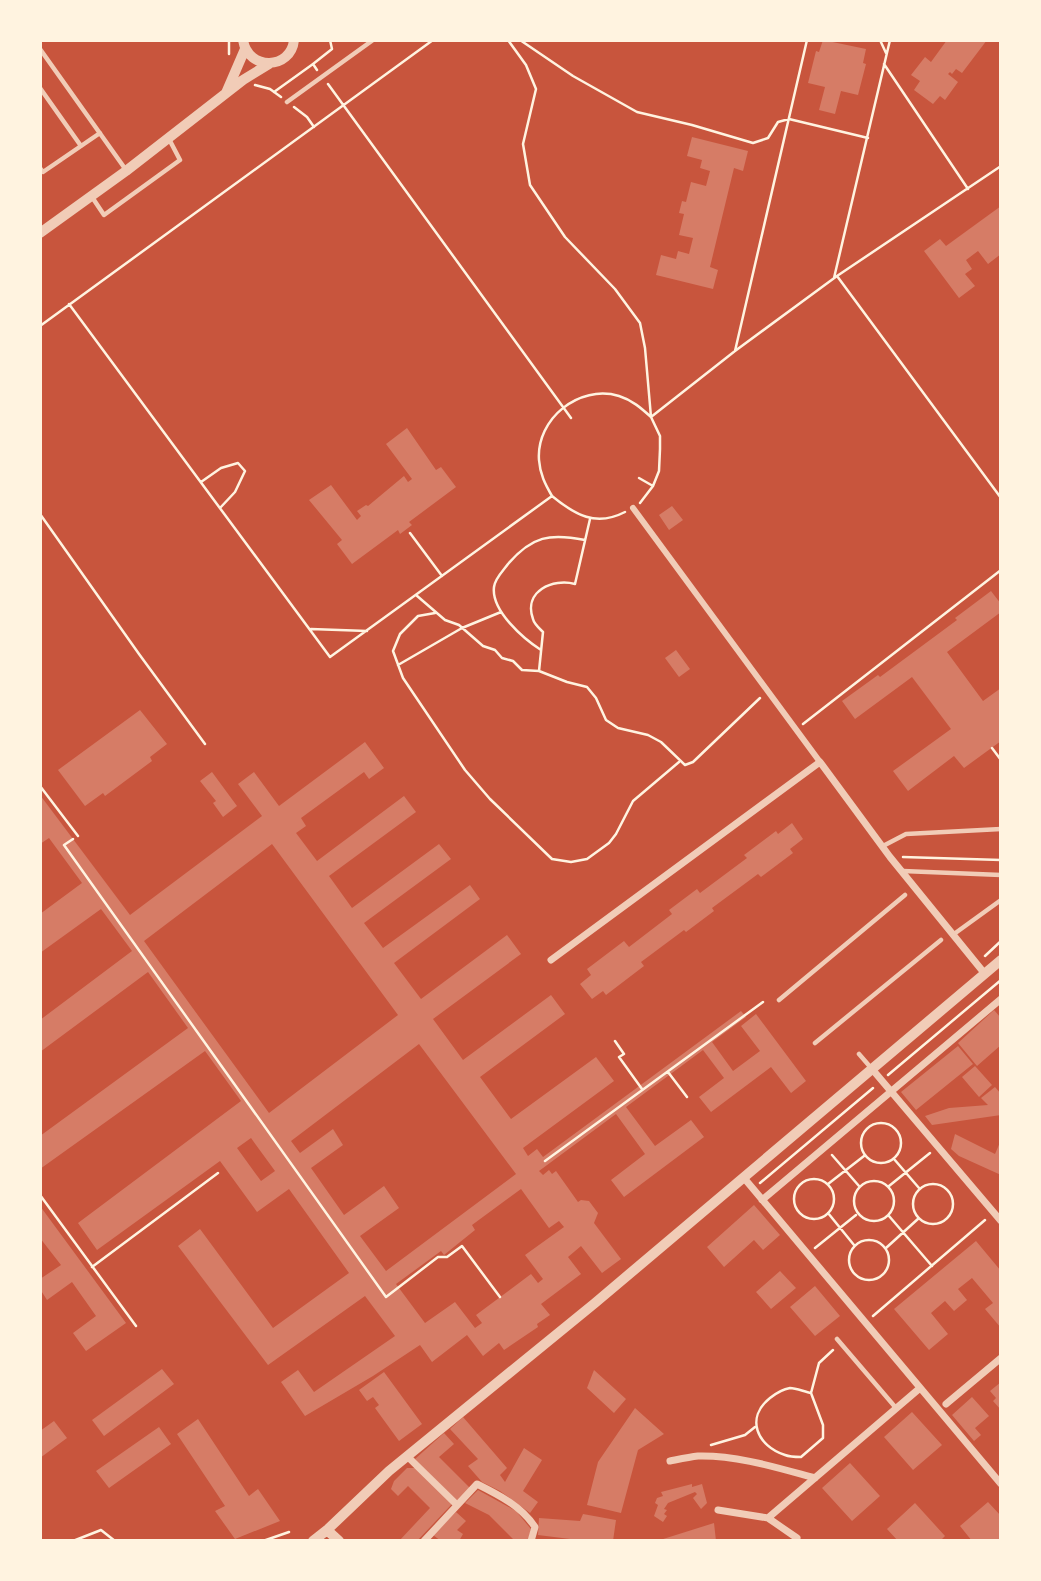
<svg xmlns="http://www.w3.org/2000/svg" width="1041" height="1581" viewBox="0 0 1041 1581" font-family="'Titillium Web',sans-serif">
<rect width="100%" height="100%" fill="#c8553d"/>
<path fill="#d67c66" fill-rule="evenodd" d="M823 40 866 49 863 63 866 64 858 95 841 91 835 114 819 110 825 87 808 83 816 51 819 52Z
M947 40H987L962 73 956 69 952 74 950 72 948 74 958 82 945 100 940 96 933 104 914 90 920 81 911 75 925 57 931 62Z
M692 137 748 151 743 171 734 168 710 267 718 270 713 289 656 275 661 255 676 259 678 251 689 254 693 238 679 235 684 214 679 213 682 201 686 202 691 182 706 186 710 171 700 168 702 160 687 156Z
M1001 206V254L988 264 978 251 966 260 972 269 965 274 975 286 959 298 924 251 940 239 946 246Z
M407 428 436 470 441 467 456 487 409 522 412 525 400 534 398 530 352 564 337 544 342 540 309 500 331 485 357 520 361 516 357 511 366 505 368 506 404 476 408 482 412 479 386 444Z
M672 506 683 520 669 530 659 515Z
M991 591 1001 604V612L947 652 983 701 1001 688V741L964 768 954 756 908 791 893 771 951 729 912 677 855 719 842 701 878 675 880 677 957 620 955 618Z
M676 650 690 669 679 677 665 658Z
M140 710 167 744 150 757 152 761 105 796 103 793 85 806 58 770Z
M365 742 384 768 369 779 364 772 301 818 306 826 296 833 317 861 404 796 416 812 329 876 352 908 439 844 451 859 364 923 383 948 470 885 480 899 394 963 421 999 507 935 521 954 433 1019 463 1060 551 995 565 1014 480 1077 511 1119 596 1057 614 1081 523 1148 528 1156 537 1149 543 1157 741 1011 746 1017 712 1042 733 1071 760 1051 741 1026 756 1014 806 1081 791 1093 771 1067 711 1112 699 1097 724 1078 703 1050 626 1107 655 1146 691 1120 704 1137 624 1197 611 1180 645 1154 616 1114 539 1171 543 1175 549 1170 552 1174 556 1171 578 1202 581 1200 589 1201 598 1213 594 1223 621 1259 602 1273 581 1246 568 1257 581 1274 541 1304 550 1315 537 1324 538 1327 504 1350 499 1343 483 1356 467 1335 432 1362 420 1345 373 1376 305 1416 281 1382 298 1370 314 1392 395 1336 365 1296 268 1365 178 1246 200 1229 273 1328 349 1273 289 1189 257 1212 220 1161 97 1250 78 1223 241 1101 205 1051 40 1169V1136L188 1028 148 972 40 1052V1020L132 951 101 909 40 953V914L82 883 49 838 40 844V795L130 915 262 816 238 784 254 772 279 806ZM272 844 398 1015 269 1113 144 941ZM419 1044 516 1174 386 1271 360 1236 399 1208 384 1186 344 1215 311 1168 343 1145 333 1129 300 1153 291 1141ZM251 1138 275 1171 261 1181 237 1148ZM521 1189 549 1228 559 1221 564 1227 525 1255 543 1279 538 1283 531 1274 476 1315 482 1323 475 1328 455 1302 425 1323 396 1284 441 1251 444 1255 475 1230 472 1225Z
M212 772 237 806 223 817 213 803 216 801 200 781Z
M792 823 803 839 790 849 793 853 761 877 758 874 712 908 714 911 686 932 684 930 641 962 644 966 606 995 603 991 592 999 580 984 591 975 587 969 624 941 629 947 672 914 669 910 697 889 700 893 747 858 744 855 776 831 778 834Z
M994 1010 1001 1018V1045L977 1066 958 1043Z
M958 1046 973 1064 916 1110 901 1092Z
M975 1066 992 1085 979 1097 962 1077Z
M995 1087 1001 1094V1115L932 1125 925 1116 949 1108 988 1105 981 1098Z
M955 1134 995 1154 1001 1140V1175L959 1156 951 1149Z
M754 1205 780 1235 763 1250 754 1240 724 1267 707 1247Z
M40 1206 126 1323 86 1351 73 1333 96 1316 72 1282 47 1300 40 1289V1279L61 1265 40 1238Z
M976 1241 1001 1271V1328L985 1309 993 1303 972 1278 958 1289 967 1300 954 1311 945 1301 931 1313 948 1334 929 1350 894 1309Z
M780 1271 796 1288 771 1309 756 1292Z
M815 1286 840 1316 815 1336 790 1307Z
M162 1369 174 1384 104 1436 92 1420Z
M594 1370 626 1399 614 1413 587 1388Z
M384 1372 422 1424 399 1441 375 1408 379 1405 373 1397 367 1401 359 1390Z
M1001 1382V1410L993 1401 996 1398 990 1391Z
M972 1397 989 1416 975 1428 981 1435 974 1441 952 1415Z
M635 1408 664 1434 638 1450 621 1513 587 1505 598 1462Z
M912 1412 942 1445 913 1470 884 1437Z
M463 1417 507 1468 500 1475 505 1482 524 1448 542 1460 523 1491 538 1502 530 1513 500 1491 482 1482 468 1466 478 1459 450 1429Z
M198 1419 249 1496 258 1489 280 1521 235 1539 215 1511 225 1506 177 1434Z
M54 1421 67 1438 40 1458V1431Z
M159 1427 171 1444 109 1488 96 1471Z
M444 1433 454 1444 439 1457 470 1488 457 1501 415 1459Z
M850 1463 880 1496 852 1521 822 1488Z
M407 1468H416L452 1504 417 1541H399L430 1508 408 1486 398 1496 391 1489 394 1481Z
M692 1484V1487L702 1484 707 1503 701 1509 693 1498 697 1494 695 1492 668 1503 664 1509 667 1510 664 1514 667 1516 663 1522 654 1516 658 1505 655 1503 657 1498 663 1496 661 1492Z
M478 1490 516 1511 531 1529 528 1541H515L489 1515 465 1503Z
M988 1502 1001 1516V1541H972L960 1526Z
M915 1503 945 1536 940 1541H898L887 1529Z
M456 1512 466 1521 457 1530 463 1534 459 1541H441L433 1535Z
M583 1514 616 1520 613 1541H586L538 1535 539 1518 580 1521Z
M714 1523 716 1541H660V1540Z"/>
<g fill="none" stroke-linecap="round" stroke-linejoin="round">
<path stroke="#fff3e0" stroke-width="2.5" d="M508 40 526 65 536 89 523 144 530 185 565 237 615 289 640 323 645 348 651 417 660 436V449L659 471 653 486 640 503
M520 40 573 76 637 112 692 125 753 143 768 138 778 122 789 119 868 138
M880 40 886 53
M229 54V40
M313 64 332 49 330 40
M884 64 968 189
M328 84 571 418
M255 85 270 89 281 97
M274 92 313 64 317 70
M294 107 307 117 314 127
M837 276 1001 498
M834 278 890 40
M69 304 330 657 552 496C575 515 596 527 625 512
M40 326 433 40
M735 351 807 40
M651 417 735 351 837 276 1001 166
M639 478 653 486
M201 482 221 468 238 463 245 471 235 492 220 508
M552 496C545 484 540 474 539 460 536 419 579 384 619 396 632 400 641 408 651 417
M40 514 139 654 205 744
M590 519 575 584C553 578 523 591 533 619 534 624 540 629 543 632L539 671 567 682 587 687 596 698 606 720 618 728 648 735 661 742 685 765 693 762 760 698
M410 533 442 576
M416 595 445 620 459 625 483 646 495 650 502 658 513 661 522 670 539 671
M435 613 418 616 400 634 393 651 403 678 465 770 490 799 552 859 571 862 587 859 609 843 616 834 633 801 679 762
M311 629 367 631
M541 650C524 639 491 611 494 587 495 578 503 571 508 564 532 536 550 533 585 540
M398 665 462 628 501 612
M803 724 1001 570
M992 748 1001 760
M40 786 78 836
M73 839 64 845 386 1297 438 1257H447L462 1246 500 1297
M903 857 1001 860
M985 956 1001 941
M615 1041 624 1054 619 1057 642 1089
M668 1072 687 1097
M888 1075 1001 980
M861 1143a20 20 0 1 1 40 0a20 20 0 1 1-40 0Z
M832 1155 859 1186
M894 1159 919 1188
M545 1161 763 1002
M794 1199a20 20 0 1 1 40 0a20 20 0 1 1-40 0Z
M854 1201a20 20 0 1 1 40 0a20 20 0 1 1-40 0Z
M760 1183 873 1088
M828 1184 864 1156
M913 1204a20 20 0 1 1 40 0a20 20 0 1 1-40 0Z
M889 1186 930 1153
M40 1195 136 1326
M828 1213 854 1245
M889 1216 932 1266
M849 1260a20 20 0 1 1 40 0a20 20 0 1 1-40 0Z
M815 1248 856 1215
M886 1248 919 1218
M92 1267 218 1173
M873 1316 985 1220
M811 1393 823 1425V1438L801 1457C796 1457 790 1457 785 1455 757 1446 745 1418 770 1398 775 1394 784 1389 790 1388 796 1388 805 1392 811 1393L819 1363 833 1350
M711 1445 745 1435 755 1427
M73 1541 101 1530 115 1541
M263 1541 289 1532"/>
<path stroke="#f1ccb7" stroke-width="4.5" d="M40 49 126 170
M40 88 81 146
M287 102 373 40
M40 168 43 172 100 133
M92 197 104 215 180 160 169 139
M883 846 906 834 1001 829
M903 871 1001 875
M954 934 1001 900
M779 1000 905 895
M815 1043 941 940
M859 1054 872 1069
M837 1339 896 1408"/>
<path stroke="#f1ccb7" stroke-width="6" d="M633 508 820 762"/>
<path stroke="#f1ccb7" stroke-width="7" d="M551 960 820 762 890 857 985 974
M872 1069 1001 1221
M744 1178 1001 1484
M762 1200 1001 999
M946 1404 1001 1358
M407 1456 457 1505
M670 1461C680 1459 689 1457 698 1456 737 1455 778 1468 815 1478
M718 1510 768 1518 920 1388
M768 1518 797 1538
M424 1541 477 1484C499 1495 521 1506 535 1527L531 1541"/>
<path stroke="#f1ccb7" stroke-width="10" d="M243 40C248 71 291 70 294 40
M226 93 245 49
M40 233 126 171 243 80 269 64
M327 1530 339 1541
M313 1541 327 1530 389 1471 595 1303 1001 960"/>
</g>
<rect width="1041" height="1581" fill="none" stroke="#fff3e0" stroke-width="84"/>
</svg>
